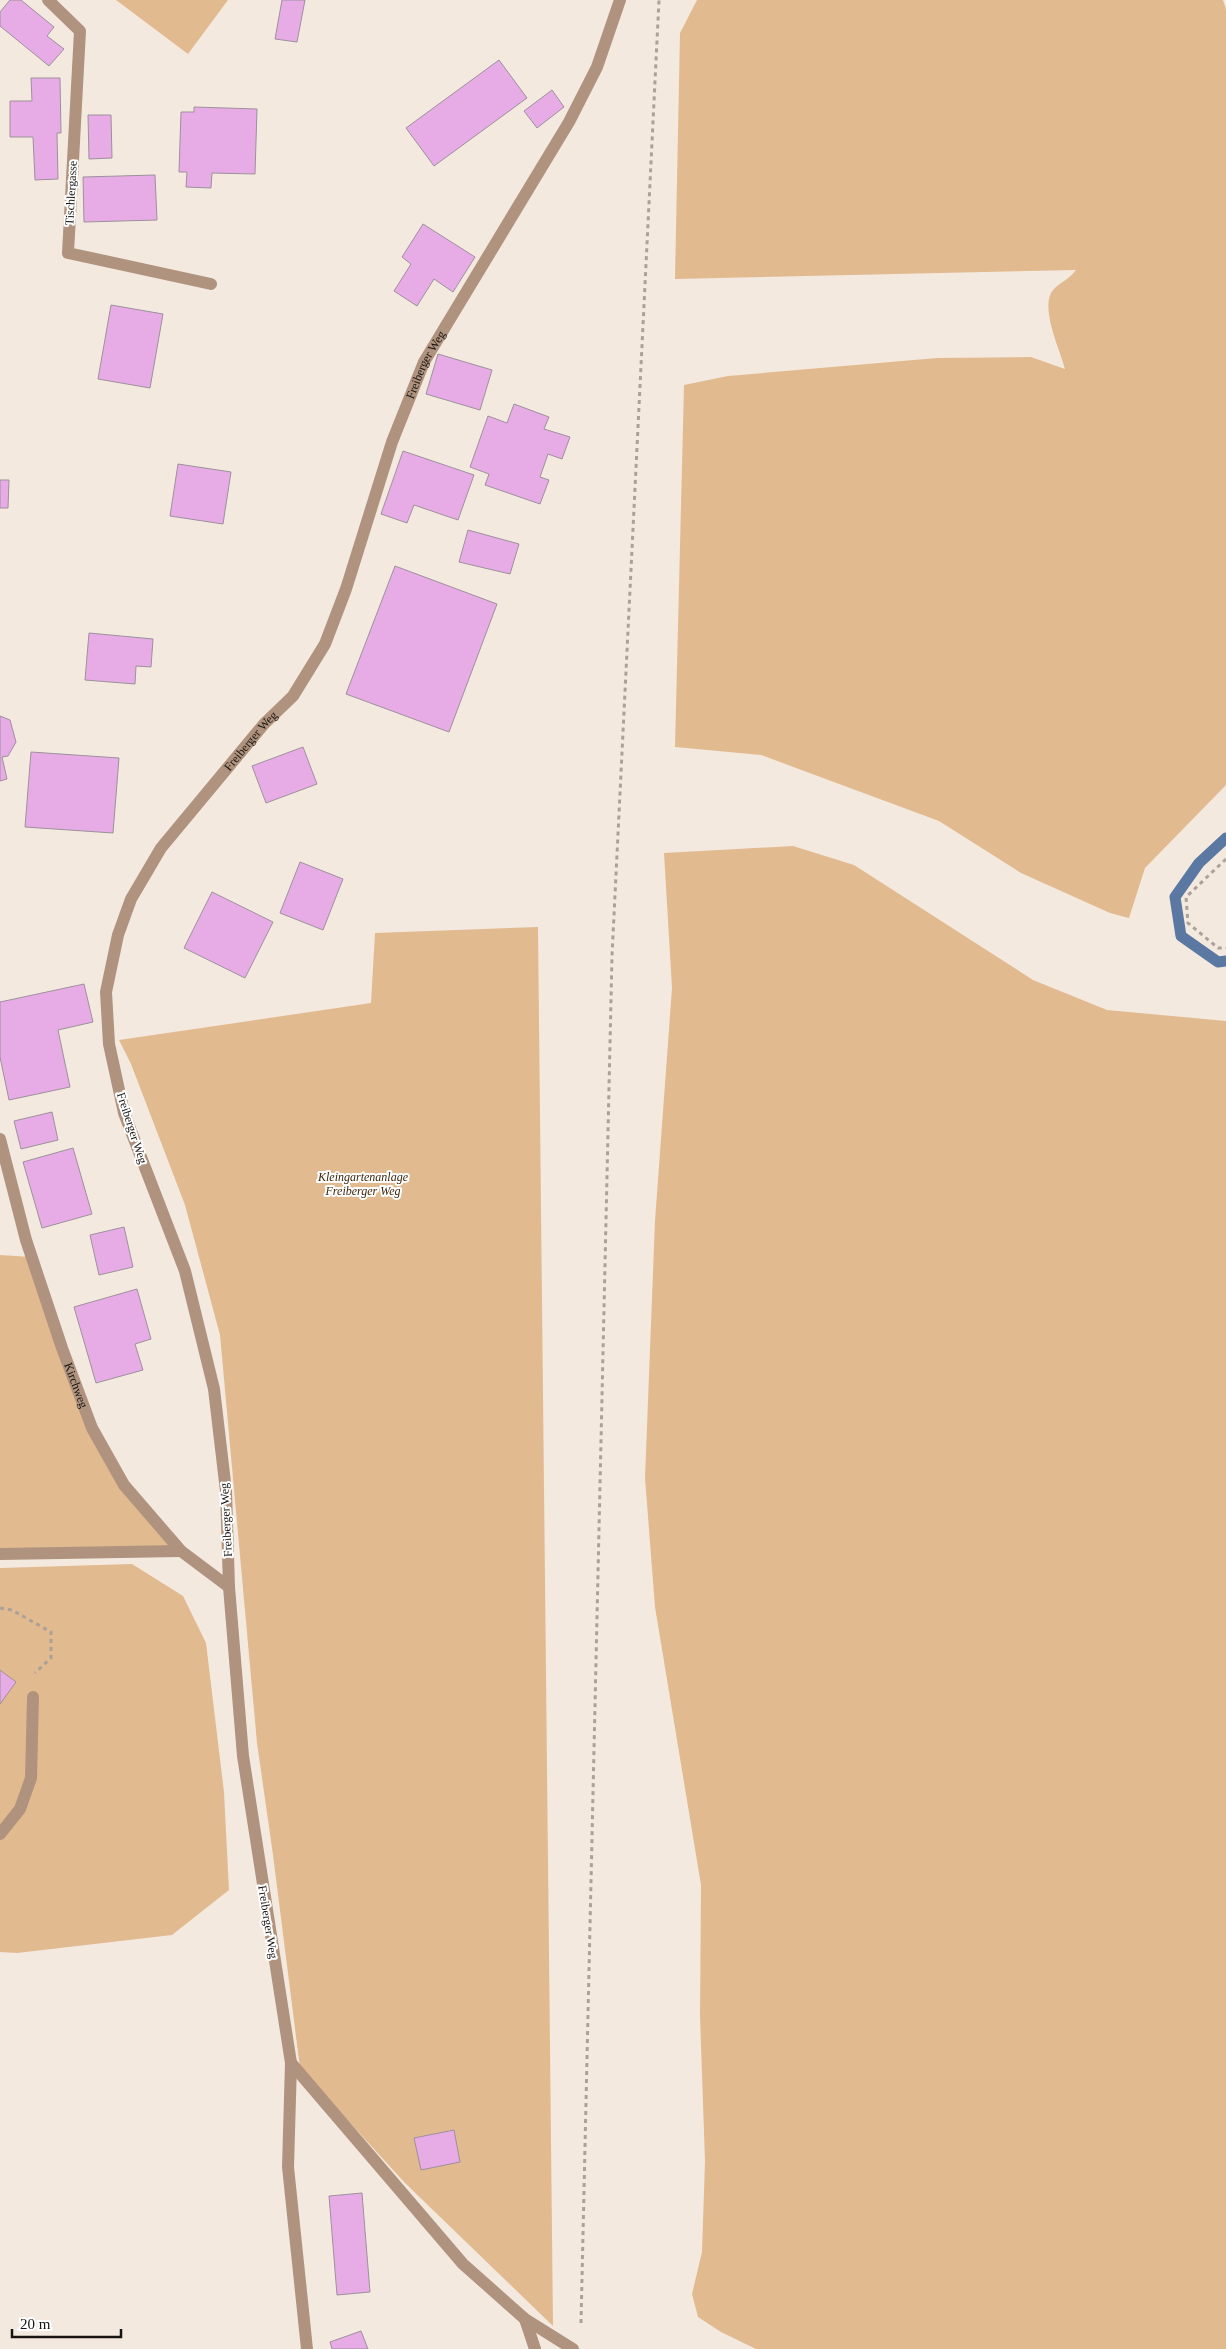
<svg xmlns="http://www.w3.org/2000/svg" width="1226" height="2349" viewBox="0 0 1226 2349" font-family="'Times New Roman',serif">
<rect width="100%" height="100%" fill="#f4e9df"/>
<path fill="#e2ba90" d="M116 0H228L188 54Z
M697 0H1223L1226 9V785L1145 868 1129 918 1110 913 1021 873 939 821 761 755 675 747 684 385 728 376 937 358 1031 357 1065 369C1061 352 1039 307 1053 290 1060 282 1070 279 1076 270L675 279 680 33Z
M793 846 854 865 1033 980 1107 1010 1226 1021V2349H756L721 2332 698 2317 692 2294 702 2252 705 2161 700 2016 701 1885 655 1607 645 1478 655 1221 672 988 664 853Z
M538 927 553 2326 405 2183 300 2068 273 1855 257 1743 220 1335 185 1205 131 1064 119 1040 371 1003 375 933Z
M0 1255 32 1257 62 1348 124 1485 181 1551 0 1554Z
M132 1564 183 1596 206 1643 224 1792 229 1890 172 1935 17 1953 0 1952V1568Z"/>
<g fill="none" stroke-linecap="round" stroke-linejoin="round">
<path stroke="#5a78a2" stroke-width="11" d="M1226 838 1199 863 1175 897 1181 936 1218 962 1226 961"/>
</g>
<path fill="#e7ace6" stroke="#9c919b" d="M10 0H21L54 27 47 36 64 49 49 66 0 26V12Z
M282 0H305L297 42 275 39Z
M499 60 527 98 434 166 406 128Z
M31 78H60L61 133H57L58 179 35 180 33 137H10V101H32Z
M552 90 564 107 537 128 524 111Z
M194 107 257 109 255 174 212 173 211 188 186 187 187 172H179L181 112H194Z
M88 115H111L112 158 89 159Z
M155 175 157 220 84 222 83 177Z
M423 224 475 257 453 292 434 279 417 306 394 291 411 264 402 257Z
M111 305 163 314 150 388 98 379Z
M438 354 492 370 480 410 426 394Z
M514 404 549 417 544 429 570 437 562 459 548 454 540 477 549 480 540 504 485 485 489 474 470 467 488 416 507 423Z
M403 451 474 475 458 520 414 505 407 523 381 514Z
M178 464 231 472 223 524 170 516Z
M0 480H9L8 508H0Z
M468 530 519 544 510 574 459 562Z
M395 566 497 604 449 732 346 694Z
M89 633 153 639 151 667 136 666 135 684 85 680Z
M0 716 10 720 16 742 8 756 2 757 7 779 0 781Z
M303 747 317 784 266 803 252 766Z
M31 752 119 758 113 833 25 827Z
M300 862 343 879 323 930 280 913Z
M212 892 273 922 245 978 184 948Z
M84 984 93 1022 58 1030 70 1087 9 1100 0 1057V1002Z
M52 1112 58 1140 21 1149 14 1121Z
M73 1148 92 1214 42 1228 23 1162Z
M124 1227 133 1267 99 1275 90 1235Z
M137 1289 151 1339 135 1344 143 1370 96 1383 74 1307Z
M0 1670 16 1682 0 1704Z
M454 2130 460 2162 421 2170 414 2138Z
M362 2193 370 2292 337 2295 329 2196Z
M361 2331 368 2349H332L330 2342Z"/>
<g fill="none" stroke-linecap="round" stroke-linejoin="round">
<path stroke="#aaa19a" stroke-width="3" stroke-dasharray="4 4" stroke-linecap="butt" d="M1226 859 1186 897 1188 923 1218 948H1226
M0 1608 12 1610 51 1632V1658L35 1673
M581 2323 612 956 659 0"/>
<g stroke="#b0937e" stroke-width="12">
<path d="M48 0 80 31 68 253 211 284"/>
<path id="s1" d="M0 1139 26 1240 62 1348 92 1428 124 1485 181 1551 229 1587"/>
<path d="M0 1554 181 1551"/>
<path d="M0 1834 20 1809 31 1778 33 1697"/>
<path d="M291 2063 463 2264 525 2319 573 2349"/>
<path d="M525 2319 535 2349"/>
</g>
<path stroke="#b0937e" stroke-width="12" id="s2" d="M307 2349 288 2167 291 2063 243 1756 229 1587 226 1491 214 1389 185 1271 124 1113 109 1044 106 992 118 935 131 899 161 848 264 724 293 696 325 644 346 589 392 442 424 362 569 122 597 67 620 0"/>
</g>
<g text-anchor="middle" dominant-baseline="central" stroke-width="4" stroke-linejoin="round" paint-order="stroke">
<g font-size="12" fill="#181411" stroke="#fff">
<text transform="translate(71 193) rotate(-87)">Tischlergasse</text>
<text stroke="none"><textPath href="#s2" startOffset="2095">Freiberger Weg</textPath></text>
<text stroke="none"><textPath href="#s2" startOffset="1675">Freiberger Weg</textPath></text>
<text transform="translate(132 1128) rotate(72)">Freiberger Weg</text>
<text stroke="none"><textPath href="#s1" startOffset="258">Kirchweg</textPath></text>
<text transform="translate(226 1520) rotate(-93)">Freiberger Weg</text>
<text transform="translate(268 1922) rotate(81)">Freiberger Weg</text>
</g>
<g font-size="12" font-style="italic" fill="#3d260b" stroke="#fff">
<text x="363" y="1177">Kleingartenanlage<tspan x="363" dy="14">Freiberger Weg</tspan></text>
</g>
</g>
<path d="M12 2329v8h109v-8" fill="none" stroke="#181411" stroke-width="2.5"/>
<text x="20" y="2329" font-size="15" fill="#181411" stroke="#ffffff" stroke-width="4" paint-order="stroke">20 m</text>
</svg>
